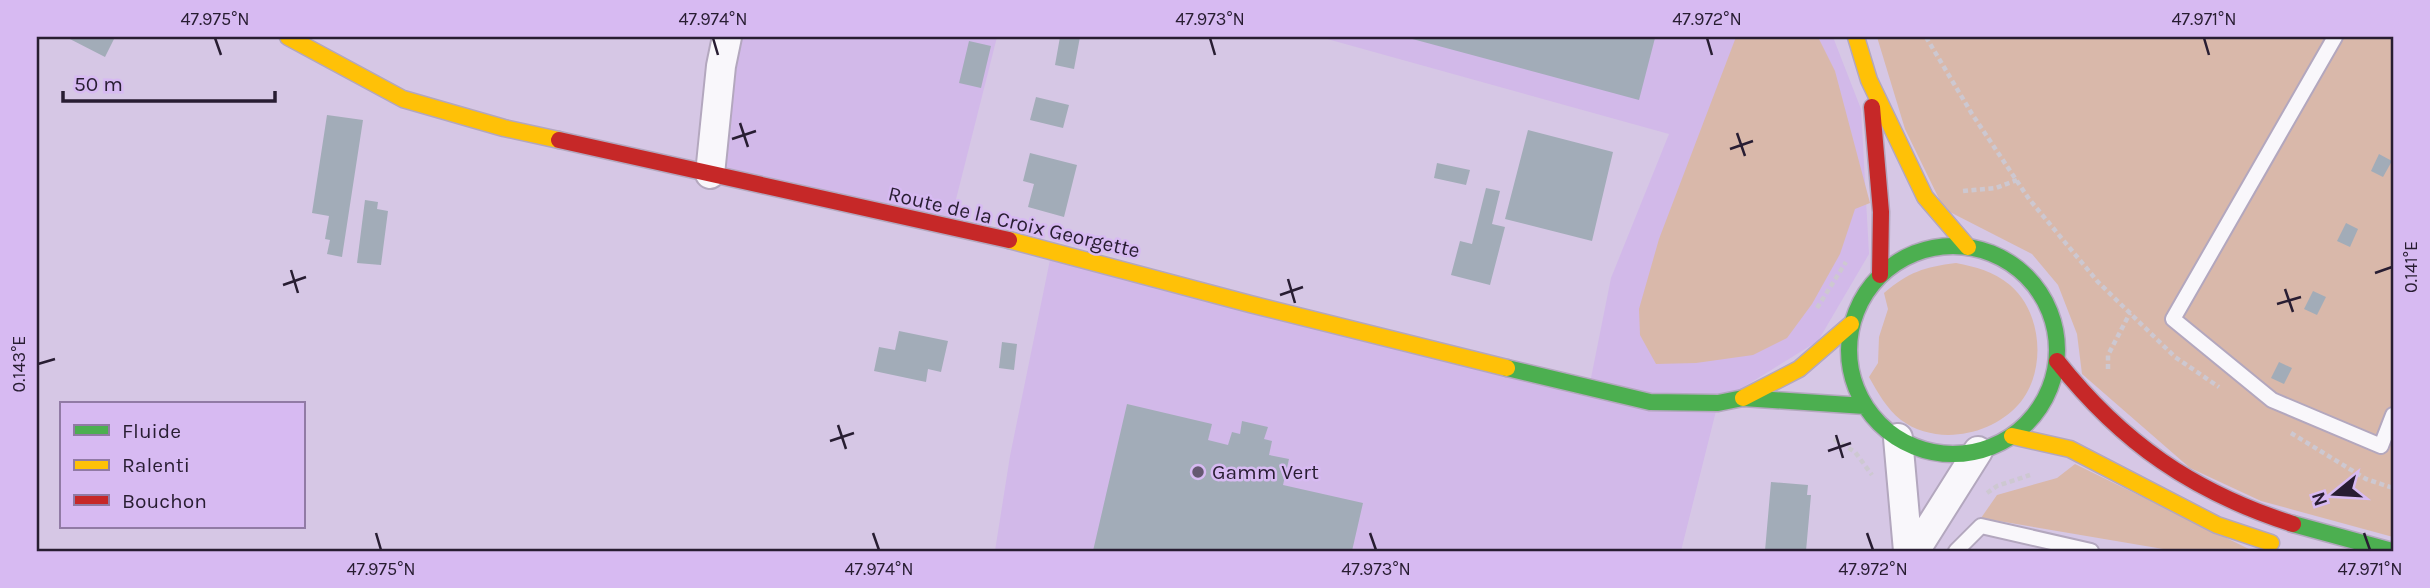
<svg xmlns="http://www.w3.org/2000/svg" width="2430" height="588" viewBox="0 0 2430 588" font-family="Karla,sans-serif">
<rect width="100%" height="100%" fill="#d6c7e5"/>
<path fill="#d2b9e9" d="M727 37H997L949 227 710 174Z
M1320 37H1833L1861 109 1869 254 1818 341 1718 403 1681 551H995L1010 456 1052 250 1589 388 1611 278 1669 134Z"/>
<path fill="#d9b8aa" d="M1736 37H1818L1835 71 1870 203 1855 209 1840 254 1812 304 1787 338 1753 355 1696 363 1656 364 1640 335 1639 309 1659 239Z
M1877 37H2393V537L2261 501 2190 468 2082 374 2077 334 2058 285 2032 254 1944 209 1905 129Z
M1956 263C1976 267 1993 271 2010 285 2043 313 2047 373 2018 405 1990 436 1936 446 1901 420 1887 409 1878 393 1869 377L1878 363 1879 337 1888 309 1884 293C1909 272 1924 267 1956 263Z
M2075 464 2253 551H2175L1981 518 1997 495 2057 478Z"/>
<path fill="#a2acb8" d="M66 37H115L105 57Z
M1060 37H1080L1074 69 1055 65Z
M1405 37H1650L1655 38 1639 100Z
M969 41 991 46 981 88 959 83Z
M1036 97 1069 105 1063 128 1030 120Z
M327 115 363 120 342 257 327 254 330 240 325 239 329 216 312 213Z
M1528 130 1613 152 1592 241 1505 219Z
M1030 153 1077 165 1064 217 1028 207 1034 184 1023 181Z
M2379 154 2392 161 2383 177 2371 171Z
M1437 163 1470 170 1466 185 1434 178Z
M1486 188 1500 191 1492 224 1505 227 1490 285 1451 275 1460 241 1472 244Z
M365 200 378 202 377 209 388 211 381 265 357 263Z
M2346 223 2358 229 2350 247 2337 241Z
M2313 291 2326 297 2317 315 2304 309Z
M899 331 948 341 941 372 928 369 926 382 874 371 879 347 895 350Z
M1002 342 1017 344 1014 370 999 368Z
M2279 362 2292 368 2284 384 2271 378Z
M1127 404 1212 424 1208 440 1228 445 1232 432 1240 434 1242 421 1268 427 1264 439 1272 441 1269 455 1289 459 1283 485 1363 503 1352 551H1093Z
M1771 482 1808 485 1807 495H1811L1806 551H1765Z"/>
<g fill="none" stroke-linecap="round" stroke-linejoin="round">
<defs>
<path id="lane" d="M2335 37 2173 319 2272 400 2381 446 2393 415
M1956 551 1981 526 2091 551"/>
<path id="street" d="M710 174 721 66 727 37
M1898 438 1908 551
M1915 551 1978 451"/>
<path id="fast" d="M1849 350a104 104 0 1 1 208 0a104 104 0 1 1-208 0Z
M1507 368 1650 402 1718 403 1743 398 1865 406
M2293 524 2392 551"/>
<path id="slow" d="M288 37 403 99 504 128 559 140
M1856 37 1869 80 1925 197 1968 247
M1009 240 1250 304 1507 368
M1743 398 1799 369 1851 324
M2012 436 2070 449 2217 525 2271 543"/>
<path id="jam" d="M1872 107 1881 212 1880 275
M559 140 1009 240
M2057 361C2122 443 2193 492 2293 524"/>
</defs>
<use href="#lane" stroke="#b3a7be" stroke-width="18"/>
<use href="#street" stroke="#b3a7be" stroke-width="32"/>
<use href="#fast" stroke="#b3a7be" stroke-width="19"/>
<use href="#slow" stroke="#b3a7be" stroke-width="19"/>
<use href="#jam" stroke="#b3a7be" stroke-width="19"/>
<path stroke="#cdc8d1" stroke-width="4.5" stroke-dasharray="5 3.5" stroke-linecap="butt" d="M1926 37 1972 114 2029 199 2098 282 2175 357 2219 387
M1963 191 1996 188 2017 180
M1817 308 1846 262
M2108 369V355L2130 313
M2291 433 2366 479 2393 488
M1834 439 1855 452 1872 475
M1987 493 1997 486 2030 475"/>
<use href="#lane" stroke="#f9f7fb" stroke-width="14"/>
<use href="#street" stroke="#f9f7fb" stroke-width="28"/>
<use href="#fast" stroke="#4caf50" stroke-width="16"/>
<use href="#slow" stroke="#ffc107" stroke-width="16"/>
<use href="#jam" stroke="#c62828" stroke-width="16"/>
</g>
<path fill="none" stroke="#281d32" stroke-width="2.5" d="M215 38 221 55M713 38 718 55M1210 38 1215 55M1707 38 1712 55M2204 38 2209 55M740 123 748 147M1737 133 1745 156M732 139 756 131M1730 149 1753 141M291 270 298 293M2375 273 2392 267M1288 279 1295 303M283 285 306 277M2285 289 2293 312M1280 295 1303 287M2277 304 2301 297M38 364 55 359M838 425 846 449M1836 435 1843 458M830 441 854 433M1828 451 1851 443M376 533 381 550M873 533 879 550M1370 533 1376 550M1867 533 1873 550M2364 533 2370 550"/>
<circle fill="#655871" stroke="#d7baf2" stroke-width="2.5" cx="1198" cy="472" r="7"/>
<g text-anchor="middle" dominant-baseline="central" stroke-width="5" stroke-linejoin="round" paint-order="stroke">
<g font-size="21" fill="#281d32" stroke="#d7baf2">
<text transform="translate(1014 222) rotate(13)">Route de la Croix Georgette</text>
</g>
<g font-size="21" fill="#281d32" stroke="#d7baf2" text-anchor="start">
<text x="1212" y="472">Gamm Vert</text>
</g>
</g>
<rect width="2430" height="588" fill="none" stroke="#d7baf2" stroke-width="77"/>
<rect x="60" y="402" width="245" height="126" fill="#d7baf2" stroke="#917ba5" stroke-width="2"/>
<rect x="74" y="425" width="35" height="10" fill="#4caf50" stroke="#917ba5" stroke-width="2"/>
<text x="122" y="438" font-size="21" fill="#281d32">Fluide</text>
<rect x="74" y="460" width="35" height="10" fill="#ffc107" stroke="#917ba5" stroke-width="2"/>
<text x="122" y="472" font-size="21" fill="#281d32">Ralenti</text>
<rect x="74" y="495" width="35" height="10" fill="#c62828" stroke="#917ba5" stroke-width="2"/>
<text x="122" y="508" font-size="21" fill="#281d32">Bouchon</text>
<g transform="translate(2335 494) rotate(252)" stroke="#d7baf2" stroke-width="5" paint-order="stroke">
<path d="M0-5L12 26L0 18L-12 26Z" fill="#281d32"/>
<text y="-10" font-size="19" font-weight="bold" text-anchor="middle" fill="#281d32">N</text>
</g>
<path d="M63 91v10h212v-10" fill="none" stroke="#281d32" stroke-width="3.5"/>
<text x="74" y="91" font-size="21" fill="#281d32" stroke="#d7baf2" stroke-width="5" paint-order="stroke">50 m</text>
<rect x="38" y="38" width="2354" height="512" fill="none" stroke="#281d32" stroke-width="2.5"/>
<g font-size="18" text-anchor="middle" fill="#281d32">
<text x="215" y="25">47.975°N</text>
<text x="713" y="25">47.974°N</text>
<text x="1210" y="25">47.973°N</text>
<text x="1707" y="25">47.972°N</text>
<text x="2204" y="25">47.971°N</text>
<text transform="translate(2411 267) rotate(-90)" y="6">0.141°E</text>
<text transform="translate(19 364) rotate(-90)" y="6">0.143°E</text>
<text x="381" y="575">47.975°N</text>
<text x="879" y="575">47.974°N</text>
<text x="1376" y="575">47.973°N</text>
<text x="1873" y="575">47.972°N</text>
<text x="2370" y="575">47.971°N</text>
</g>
</svg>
